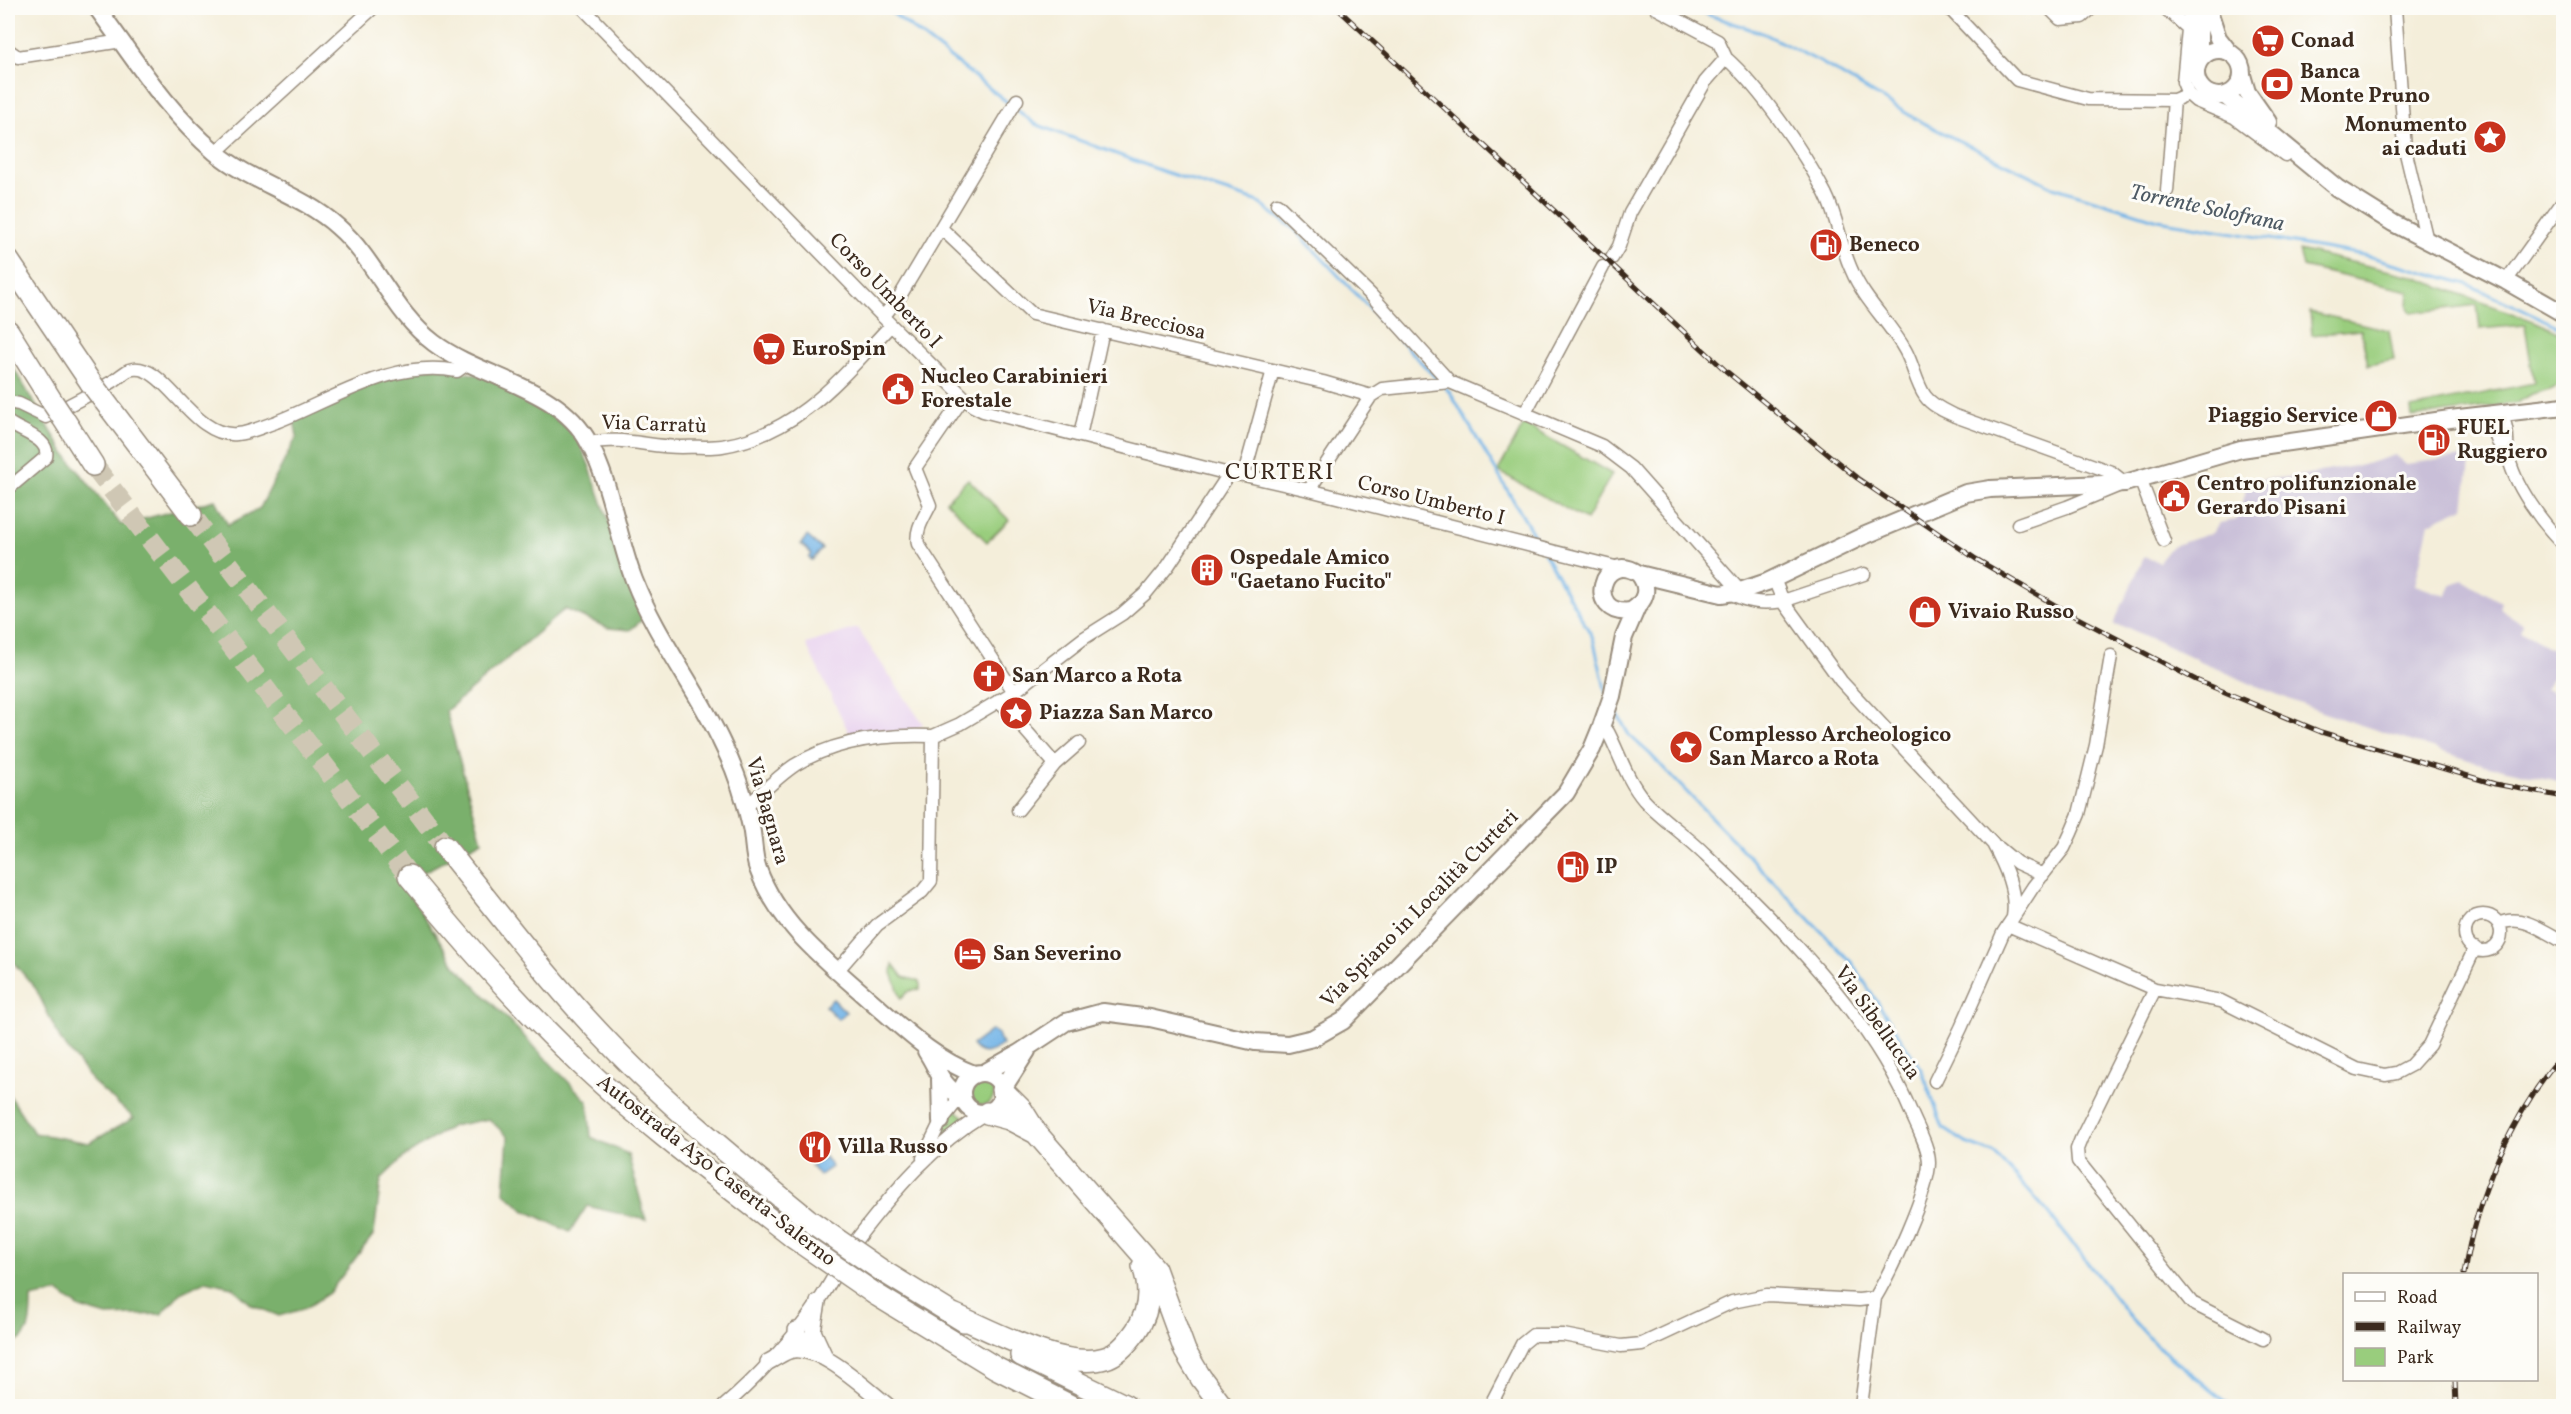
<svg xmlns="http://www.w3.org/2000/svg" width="2571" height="1414" viewBox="0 0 2571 1414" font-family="Vollkorn,serif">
<rect width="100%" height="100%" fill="#fdfcf7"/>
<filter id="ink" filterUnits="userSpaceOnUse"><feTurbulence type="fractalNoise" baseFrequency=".0167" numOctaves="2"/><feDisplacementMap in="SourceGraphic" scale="12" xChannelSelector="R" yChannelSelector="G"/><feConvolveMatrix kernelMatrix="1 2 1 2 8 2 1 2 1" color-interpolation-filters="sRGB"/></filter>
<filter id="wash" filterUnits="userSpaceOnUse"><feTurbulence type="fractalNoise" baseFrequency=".008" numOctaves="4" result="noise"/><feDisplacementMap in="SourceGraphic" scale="24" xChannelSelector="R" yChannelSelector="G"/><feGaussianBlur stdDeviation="1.35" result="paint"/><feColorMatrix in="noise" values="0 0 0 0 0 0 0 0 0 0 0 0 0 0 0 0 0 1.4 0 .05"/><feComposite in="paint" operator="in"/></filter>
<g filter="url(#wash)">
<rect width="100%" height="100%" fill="#f4eeda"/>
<path fill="#e8d2ef" d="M857 628 923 724 914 730 851 737 806 644Z"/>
<path fill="#c9bfd8" d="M2395 455 2405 464 2471 456 2464 507 2429 523 2415 585 2446 596 2452 584 2463 580 2501 602 2499 608 2523 624 2520 631 2563 655V664L2545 689 2563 697V782L2484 765 2324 713 2251 684 2128 628 2113 625 2144 557 2159 562 2172 546 2212 533 2219 523 2236 520 2250 480 2291 477 2366 464Z"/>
<path fill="#99cd7d" stroke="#6a7c4e" stroke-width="1.5" d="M2299 250 2412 276 2554 329 2563 335V383L2550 389 2532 394 2517 403 2412 417 2411 408 2534 383 2525 325 2480 329 2477 305 2411 313 2408 307 2409 291 2303 267Z
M2310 312 2389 330 2394 360 2368 365 2361 330 2312 335Z
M1524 424 1612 474 1586 520 1498 471Z
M968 479 1009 520 987 542 946 501Z
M893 964 903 977 920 981V989L909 991 901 998 892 973Z
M970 1093a12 12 0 1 1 24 0a12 12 0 1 1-24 0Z
M954 1109 966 1118 945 1135 941 1132Z"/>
<path fill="#7ab06c" stroke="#5a6d45" stroke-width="1.5" d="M8 359 63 451 121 525 215 500 228 525 260 508 297 436 293 415 371 379 435 367 483 376 521 395 576 434 589 465 643 619 630 630 608 628 565 609 446 711 482 841 403 883 455 965 588 1102 591 1137 628 1154 646 1220 587 1206 570 1232 524 1210 504 1192 508 1137 489 1119 452 1126 405 1156 381 1179 374 1234 329 1293 306 1308 279 1316 252 1305 232 1287 206 1281 180 1293 162 1314 107 1316 80 1308 58 1292 31 1298C31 1320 32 1339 8 1346V1093L34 1133 89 1143 134 1118 93 1082 60 1039 36 989 8 956Z"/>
<path fill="#72b4e7" stroke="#566f82" stroke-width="1.5" d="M807 536 822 549 812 560 809 558 812 554 801 544Z
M833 999 846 1012 838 1019 825 1006Z
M992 1030 998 1034 1002 1045C992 1052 981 1058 972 1045Z
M825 1157 832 1167 819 1176 811 1166Z"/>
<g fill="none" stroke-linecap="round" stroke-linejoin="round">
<path stroke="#72b4e7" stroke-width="3" d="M886 8 1011 105
M1695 8 1706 14 1765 34 1822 63 1921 122 2053 187 2158 220 2364 255 2467 284 2564 329
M1016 109 1035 124 1165 172 1256 201 1295 230 1437 379
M1444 386 1451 394 1539 544
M1544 553 1593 638 1606 693
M1615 710 1629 735 1650 754 1852 963 1922 1071 1943 1128 1966 1143 1995 1154 2047 1211 2130 1317 2156 1345 2231 1406"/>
</g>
</g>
<g filter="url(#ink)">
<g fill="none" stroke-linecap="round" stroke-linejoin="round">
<path stroke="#cfc7b4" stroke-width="21" stroke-dasharray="21 10" stroke-linecap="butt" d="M93 465 409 876
M191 515 445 847"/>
<defs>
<path id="minor" d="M583 8 891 325 973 406 983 411 1229 474 1244 475 1309 490 1619 568
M1656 8 1718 41 1726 58
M1949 8 2017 80 2088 99 2174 100 2188 94
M2049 8 2060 19 2082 17 2092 8
M2165 8 2190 30
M2190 8 2183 82 2188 94 2196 101 2234 117 2285 155
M2395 8 2405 149 2427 241
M8 50 18 57 122 41
M1726 58C1761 89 1804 152 1825 193 1838 218 1840 246 1852 271 1864 300 1890 323 1905 350 1913 364 1916 383 1925 396 1932 406 1945 411 1955 416L2111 472 2125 483 2067 507 2018 524
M216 152 373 8
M2167 191 2174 100
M1277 204 1371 295 1450 382
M942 229 1032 314 1323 382 1371 396
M1612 258 1619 246 1630 213 1705 82 1726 58
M2506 281 2564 200
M883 317 900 296 1017 100
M963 398 915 468 930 505C924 518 915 529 918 544L1014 692
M8 402 19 404 46 417C67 406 89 395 110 383 116 380 123 373 129 370 164 358 191 439 237 434 250 433 264 426 276 422 335 399 391 359 457 371L470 362
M1525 413 1603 267
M2501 414C2509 428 2506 440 2508 454 2513 484 2543 524 2564 545
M2489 415 2498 442 2508 454
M8 422C20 432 50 438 46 457L8 489
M1080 436 1103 330
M589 443C620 436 649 447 681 447 694 446 709 448 722 446 798 434 842 377 891 325
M1244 475 1273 370
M2140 479 2164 541
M1309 490 1371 396 1382 389 1450 382 1602 446 1631 468 1740 591
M1774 579 1783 601 1841 681 1993 844C2005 866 2017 892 2013 917
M1730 593C1749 603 1763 604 1783 601L1864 574
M999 700 1055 764
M746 807C762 793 777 777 795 765 835 740 886 734 933 736
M1018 810 1055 764 1079 743
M1999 848 2017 863 2043 875
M2465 933a18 18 0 1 1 36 0a18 18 0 1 1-36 0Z
M2499 924C2521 913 2543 931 2564 942
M2008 925 2155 989 2221 1001 2357 1069 2385 1075 2396 1073 2411 1065 2429 1045 2475 948
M837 971 877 925 922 892 931 881 933 736 960 724 1014 692 1084 638 1122 614 1146 593 1168 566 1229 474
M2155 989 2081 1139 2077 1149 2078 1161 2192 1303 2263 1339
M1935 1081 1961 1028 2003 933 2033 887 2064 848 2071 833 2079 814 2096 745 2111 656
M923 1158 941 1121 961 1096
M724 1406C753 1382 799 1333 819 1301 832 1281 843 1259 857 1239 893 1192 934 1144 984 1114
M1490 1406 1522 1344 1533 1335H1563L1621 1346 1642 1344 1732 1302 1767 1295 1859 1300 1875 1298C1890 1273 1929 1190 1929 1163 1929 1147 1917 1127 1911 1112 1871 1016 1780 925 1705 854 1686 835 1662 820 1644 800 1627 780 1620 755 1608 732L1600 728
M1861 1406 1875 1298"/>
<path id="tertiary" d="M818 1302 813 1331 826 1359
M796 1330 807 1350
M768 1362C775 1359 782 1353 789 1351 819 1342 866 1389 888 1406"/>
<path id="secondary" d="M97 8C134 58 167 112 215 152 252 183 300 193 338 227 376 260 393 313 434 343 482 379 559 386 589 443 612 486 617 536 634 580 657 639 697 688 723 745 736 771 745 798 751 827 754 840 753 856 758 869 778 924 827 962 869 999 903 1028 932 1058 974 1074
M2199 8V61
M2208 8 2218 38 2229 52
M2196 73a23 23 0 1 1 46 0a23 23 0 1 1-46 0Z
M2242 75 2247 92 2268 122
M2224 95 2337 188 2393 223 2506 281 2564 314
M1639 574C1650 588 1646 602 1631 611 1584 617 1601 548 1639 574L1721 594 1740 591 1767 582 1861 537 1966 493 1990 489 2125 483 2241 449 2450 419 2564 406
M926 1051C938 1069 941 1086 961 1096
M962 1093a20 20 0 1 1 40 0a20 20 0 1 1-40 0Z
M984 1073 1019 1053 1066 1022 1103 1012 1150 1018 1255 1042 1288 1044 1313 1038 1343 1021 1566 793 1592 749 1601 727 1612 696 1624 637 1637 607
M940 1079 941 1121
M1002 1090 1027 1051"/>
<path id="motorway" d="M8 260 91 383
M8 331 53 403
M103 399 191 515
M63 418 93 465
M445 847C498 913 550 982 609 1043 671 1108 740 1164 810 1221
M409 876C464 943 521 1008 585 1068 650 1129 724 1183 794 1238
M1002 1090 1022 1110 1037 1134 1155 1269 1185 1351 1201 1378 1222 1406
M987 1113 1009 1119 1036 1133
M881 1270 964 1321
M875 1294 996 1368 1071 1406
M953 1314C993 1331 1064 1371 1105 1358 1117 1355 1129 1341 1136 1331 1150 1311 1151 1289 1143 1266
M1021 1355 1126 1406"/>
</defs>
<use href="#minor" stroke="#988c7c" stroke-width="15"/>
<use href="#tertiary" stroke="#988c7c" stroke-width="18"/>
<use href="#secondary" stroke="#988c7c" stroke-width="20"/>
<use href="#motorway" stroke="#988c7c" stroke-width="24"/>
<use href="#minor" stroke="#fff" stroke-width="12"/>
<use href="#tertiary" stroke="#fff" stroke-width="15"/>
<use href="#secondary" stroke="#fff" stroke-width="16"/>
<use href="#motorway" stroke="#fff" stroke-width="21"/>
<defs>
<path id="rail" d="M1337 8 1726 371 1857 478 1976 559 2072 615 2196 680 2321 732 2495 784 2564 797
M2464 1274C2476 1195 2512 1114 2564 1052
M2455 1380 2456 1406"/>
</defs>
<use href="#rail" stroke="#3b2a1e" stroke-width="5"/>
<use href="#rail" stroke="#fdfcf7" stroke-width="3" stroke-dasharray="9" stroke-linecap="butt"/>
<defs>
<path id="motorway-bridge" d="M91 383 103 399
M53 403 63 418
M810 1221 881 1270
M794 1238 875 1294"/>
</defs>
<use href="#motorway-bridge" stroke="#988c7c" stroke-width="24" stroke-linecap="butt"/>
<use href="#motorway-bridge" stroke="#fff" stroke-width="21"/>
</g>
</g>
<defs>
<symbol id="supermarket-disc" viewBox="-11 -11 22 22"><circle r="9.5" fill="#c8321e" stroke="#fdfcf7"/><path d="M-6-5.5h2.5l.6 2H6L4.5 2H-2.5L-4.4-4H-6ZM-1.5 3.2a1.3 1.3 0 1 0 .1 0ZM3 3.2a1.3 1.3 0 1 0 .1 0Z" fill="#fff"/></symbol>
<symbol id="bank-disc" viewBox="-11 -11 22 22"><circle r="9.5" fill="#c8321e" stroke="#fdfcf7"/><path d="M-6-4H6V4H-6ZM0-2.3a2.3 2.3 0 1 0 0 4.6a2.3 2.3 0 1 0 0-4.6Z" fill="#fff"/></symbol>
<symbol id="sight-disc" viewBox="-11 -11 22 22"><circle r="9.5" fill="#c8321e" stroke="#fdfcf7"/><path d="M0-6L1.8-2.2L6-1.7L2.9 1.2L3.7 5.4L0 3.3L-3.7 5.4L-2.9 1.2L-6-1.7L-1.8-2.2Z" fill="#fff"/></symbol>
<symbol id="fuel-disc" viewBox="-11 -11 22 22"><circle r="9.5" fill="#c8321e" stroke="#fdfcf7"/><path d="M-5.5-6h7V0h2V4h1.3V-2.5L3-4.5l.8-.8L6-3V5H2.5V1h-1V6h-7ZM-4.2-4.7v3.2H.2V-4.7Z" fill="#fff"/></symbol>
<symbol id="civic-disc" viewBox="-11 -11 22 22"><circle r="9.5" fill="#c8321e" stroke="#fdfcf7"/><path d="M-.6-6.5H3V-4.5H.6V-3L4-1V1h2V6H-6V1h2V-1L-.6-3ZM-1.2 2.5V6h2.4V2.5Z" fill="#fff"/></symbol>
<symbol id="shop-disc" viewBox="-11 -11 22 22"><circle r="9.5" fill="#c8321e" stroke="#fdfcf7"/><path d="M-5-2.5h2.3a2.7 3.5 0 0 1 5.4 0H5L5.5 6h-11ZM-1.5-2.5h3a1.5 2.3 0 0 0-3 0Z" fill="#fff"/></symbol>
<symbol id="building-disc" viewBox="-11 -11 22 22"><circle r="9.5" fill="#c8321e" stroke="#fdfcf7"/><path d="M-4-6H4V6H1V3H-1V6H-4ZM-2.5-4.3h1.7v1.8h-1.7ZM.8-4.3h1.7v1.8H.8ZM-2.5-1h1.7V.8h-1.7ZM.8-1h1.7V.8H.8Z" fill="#fff"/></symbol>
<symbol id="church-disc" viewBox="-11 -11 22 22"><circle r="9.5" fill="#c8321e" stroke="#fdfcf7"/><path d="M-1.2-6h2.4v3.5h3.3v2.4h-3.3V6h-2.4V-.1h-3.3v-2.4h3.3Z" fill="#fff"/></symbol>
<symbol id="hotel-disc" viewBox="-11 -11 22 22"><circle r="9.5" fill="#c8321e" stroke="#fdfcf7"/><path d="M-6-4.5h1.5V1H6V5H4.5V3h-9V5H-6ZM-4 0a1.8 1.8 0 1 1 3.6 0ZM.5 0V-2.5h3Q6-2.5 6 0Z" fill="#fff"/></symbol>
<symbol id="restaurant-disc" viewBox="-11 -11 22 22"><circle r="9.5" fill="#c8321e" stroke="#fdfcf7"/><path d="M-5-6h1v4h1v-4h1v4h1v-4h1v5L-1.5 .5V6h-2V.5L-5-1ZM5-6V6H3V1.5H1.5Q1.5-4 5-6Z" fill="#fff"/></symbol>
</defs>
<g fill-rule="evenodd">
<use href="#supermarket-disc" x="2249" y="22" width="38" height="38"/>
<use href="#bank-disc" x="2258" y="65" width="38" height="38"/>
<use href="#sight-disc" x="2471" y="118" width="38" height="38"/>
<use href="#fuel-disc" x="1807" y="226" width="38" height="38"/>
<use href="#supermarket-disc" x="750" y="330" width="38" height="38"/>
<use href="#civic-disc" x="879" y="370" width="38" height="38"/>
<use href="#shop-disc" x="2362" y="397" width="38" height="38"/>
<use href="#fuel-disc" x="2415" y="421" width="38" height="38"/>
<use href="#civic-disc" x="2155" y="477" width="38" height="38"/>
<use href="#building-disc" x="1188" y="551" width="38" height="38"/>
<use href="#shop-disc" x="1906" y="593" width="38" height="38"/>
<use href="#church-disc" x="970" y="657" width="38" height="38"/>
<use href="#sight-disc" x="997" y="694" width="38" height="38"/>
<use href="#sight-disc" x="1667" y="728" width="38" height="38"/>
<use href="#fuel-disc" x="1554" y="848" width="38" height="38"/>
<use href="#hotel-disc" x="951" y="935" width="38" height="38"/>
<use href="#restaurant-disc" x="796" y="1128" width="38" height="38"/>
</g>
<g text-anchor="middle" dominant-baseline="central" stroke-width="6" stroke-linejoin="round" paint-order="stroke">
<g font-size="21" font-weight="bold" fill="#3b2a1e" stroke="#fdfcf7" text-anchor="start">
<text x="2291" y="41">Conad</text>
<text x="2300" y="72">Banca<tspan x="2300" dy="24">Monte Pruno</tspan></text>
<text x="2467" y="125" text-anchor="end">Monumento<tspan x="2467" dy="24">ai caduti</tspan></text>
<text x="1849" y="245">Beneco</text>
<text x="792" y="349">EuroSpin</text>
<text x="921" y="377">Nucleo Carabinieri<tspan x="921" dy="24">Forestale</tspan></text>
<text x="2358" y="416" text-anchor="end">Piaggio Service</text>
<text x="2457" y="428">FUEL<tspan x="2457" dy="24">Ruggiero</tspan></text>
<text x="2197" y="484">Centro polifunzionale<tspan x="2197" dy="24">Gerardo Pisani</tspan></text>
<text x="1230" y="558">Ospedale Amico<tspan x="1230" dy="24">"Gaetano Fucito"</tspan></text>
<text x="1948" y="612">Vivaio Russo</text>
<text x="1012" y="676">San Marco a Rota</text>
<text x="1039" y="713">Piazza San Marco</text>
<text x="1709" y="735">Complesso Archeologico<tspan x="1709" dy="24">San Marco a Rota</tspan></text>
<text x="1596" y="867">IP</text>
<text x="993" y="954">San Severino</text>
<text x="838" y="1147">Villa Russo</text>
</g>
<g font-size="21" fill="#3b2a1e" stroke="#fdfcf7">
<text transform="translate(885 291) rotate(46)">Corso Umberto I</text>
<text transform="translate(1146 320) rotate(13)">Via Brecciosa</text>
<text transform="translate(654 425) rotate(2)">Via Carratù</text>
<text transform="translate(1431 501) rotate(14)">Corso Umberto I</text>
<text transform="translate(767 811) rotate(74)">Via Bagnara</text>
<text transform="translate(1420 909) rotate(-45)">Via Spiano in Località Curteri</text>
<text transform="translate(1877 1023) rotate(55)">Via Sibelluccia</text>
<text transform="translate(716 1171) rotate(38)">Autostrada A30 Caserta-Salerno</text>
</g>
<g font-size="22" font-style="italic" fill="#4e5a64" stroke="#fdfcf7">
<text transform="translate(2207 209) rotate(12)">Torrente Solofrana</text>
</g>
<g font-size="24" letter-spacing="1.5" fill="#3b2a1e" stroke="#fdfcf7">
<text x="1280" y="473">CURTERI</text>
</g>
</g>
<rect width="2571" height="1414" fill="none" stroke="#fdfcf7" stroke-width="30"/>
<rect x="2343" y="1273" width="195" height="108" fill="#fdfcf7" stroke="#afa8a0" stroke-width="1.5"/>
<rect x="2355" y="1292" width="30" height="9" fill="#ffffff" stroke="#afa8a0" stroke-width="1.5"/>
<text x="2397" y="1303" font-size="18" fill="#3b2a1e">Road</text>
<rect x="2355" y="1322" width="30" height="9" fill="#3b2a1e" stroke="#afa8a0" stroke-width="1.5"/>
<text x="2397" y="1333" font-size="18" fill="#3b2a1e">Railway</text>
<rect x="2355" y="1348" width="30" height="18" fill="#99cd7d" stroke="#afa8a0" stroke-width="1.5"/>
<text x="2397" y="1363" font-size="18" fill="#3b2a1e">Park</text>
</svg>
